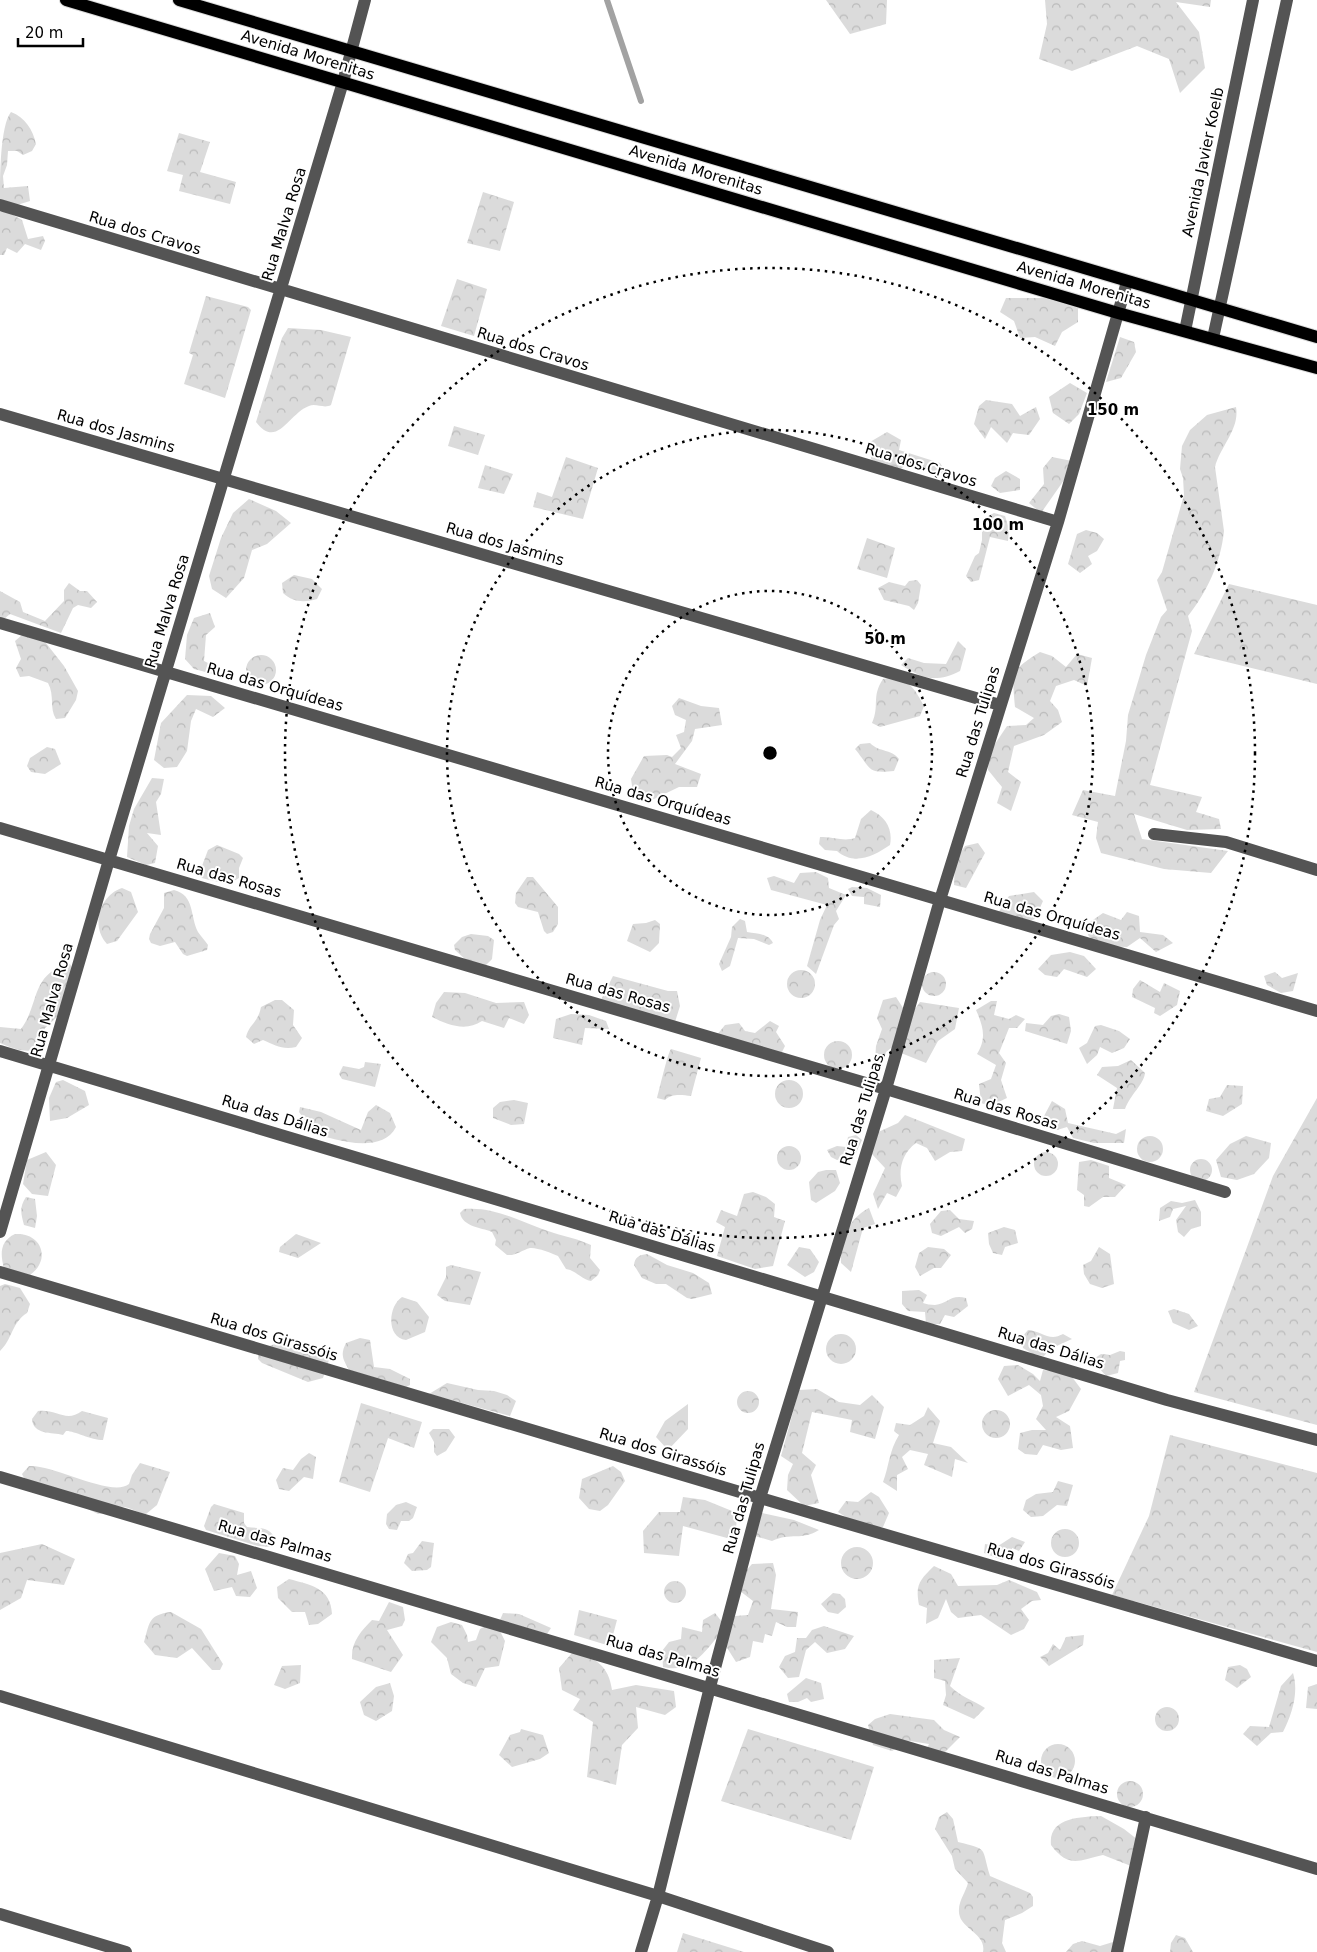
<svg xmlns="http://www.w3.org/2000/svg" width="1317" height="1952" viewBox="0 0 1317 1952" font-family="'DejaVu Sans',sans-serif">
<defs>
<pattern id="forest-crowns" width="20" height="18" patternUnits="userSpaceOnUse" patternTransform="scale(1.25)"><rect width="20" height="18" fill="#dbdbdb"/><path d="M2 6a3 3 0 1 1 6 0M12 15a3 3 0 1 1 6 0" fill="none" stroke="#bababa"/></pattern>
</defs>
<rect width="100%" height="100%" fill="#fff"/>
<path fill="url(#forest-crowns)" d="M826 0H887L886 24 850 34Z
M1045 0H1211L1210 7 1176 2 1199 32 1205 68 1180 93 1169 59 1137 46 1072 71 1039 59 1047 24Z
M11 112C25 117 33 130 36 144L32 151 23 155 17 151H8L7 165 3 176 4 188 28 186 30 201 17 205 0 199C0 177 0 126 11 112Z
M179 133 210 142 200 172 236 182 230 204 179 191 183 175 167 171Z
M483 192 514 202 500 251 467 243Z
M6 211 22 220 28 239 43 236 45 241 41 250 25 244 17 253 7 248 4 255H0V212Z
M457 279 487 289 474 336 441 326Z
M206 296 248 307 251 310 225 398 184 384 193 355 189 353Z
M1006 298H1049L1078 308V322L1062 332 1055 346 1035 337 1020 338 1014 321 1000 312Z
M288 328 321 330 351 337 331 405C324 409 316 403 309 406 289 413 277 450 256 422L282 338Z
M1120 337 1134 342 1136 352 1121 378 1106 382Z
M1070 383 1087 393 1079 414 1069 424 1053 413 1049 397Z
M986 400 1012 404 1020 416 1036 407 1040 419 1029 435 1013 433 1007 443 991 427 985 439 974 424 979 406Z
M1236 407C1240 429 1220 447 1215 467L1224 531C1221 562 1207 592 1188 616L1192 631 1150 785 1202 797 1196 812 1219 819 1221 829 1187 830 1134 814 1142 839 1228 851 1211 873 1164 869 1101 853 1096 838 1098 822 1072 815 1083 790 1115 796 1126 741 1128 715 1146 655 1161 617 1167 610 1157 580 1162 572 1184 495 1183 478 1180 469 1182 446 1190 430 1207 415Z
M454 426 485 435 478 455 448 446Z
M887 432 901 440 899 450 940 463 947 475 907 464 898 471 886 468 871 459 870 442Z
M566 457 598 468 583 519 533 507 537 492 552 497Z
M1052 457 1072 461 1069 473 1041 513 1029 503 1044 484 1043 468Z
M485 465 513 474 504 494 478 488Z
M1006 471 1020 479V490L1000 493 991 486 995 478Z
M249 499 276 511 291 523 267 544 252 550 244 578 226 598 212 589 209 576 221 538 233 513Z
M994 513 1005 516 1009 529 1008 541 990 537 979 580 971 582 966 576 975 556 979 553 982 540V519Z
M1086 530 1097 533 1104 539 1097 551 1088 556 1092 564 1080 573 1068 564 1077 534Z
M867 538 895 548 887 578 857 569Z
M294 575 312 579 322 589 317 599C303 603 293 602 283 593L282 583Z
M917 580 921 585 918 603 914 610 909 606 884 600 878 588 889 582 905 586 909 581Z
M69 583 80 591H87L97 602 91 608 78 605 73 608 61 633 10 614 4 619 0 618V591L20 602 23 612 45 621 64 601V590Z
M1229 584 1317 605V684L1194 654Z
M210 613 215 627 206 635 204 661 218 668 213 674 194 669 185 659 187 635 194 618Z
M22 635 42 638 64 666 78 691 76 700 65 718 56 719C49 708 55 696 48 683L29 676 20 677 16 668 21 659 15 641Z
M958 641 966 649 960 671C936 683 923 679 901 665L908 658 924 663 946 664Z
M1040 652 1052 656 1066 667 1077 654 1092 658 1087 686 1074 680 1056 686 1050 701 1058 710 1062 722 1044 735 1014 746 1008 772 1021 782 1011 811 997 803 1002 787 988 770 989 753 1007 726 1026 725 1034 718 1015 707C1012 672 1010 671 1040 652Z
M246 670a15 15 0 1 1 30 0a15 15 0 1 1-30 0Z
M893 677C912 682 915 690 924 706L920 716 880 727 872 723C880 705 871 697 883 679Z
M187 695 211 696 225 708 213 717 196 709 191 721 187 751 177 767 164 768 154 760 161 723Z
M679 698 701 706 719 708 722 725 695 729 692 741 675 764 701 774 697 787H679L654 799 633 792 631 779 644 756 667 755 672 757 681 748 676 735 684 732 686 720 675 715 672 706Z
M870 743C880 753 890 748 899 759L894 771C866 774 871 768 855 749L860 744Z
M47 747 55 749 61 764 45 774 31 772 27 766 30 758Z
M152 778 164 779 161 794 156 802 161 835 147 833 158 846 155 863 146 865 127 857 129 826 134 809Z
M871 810C886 817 893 829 890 845 874 856 854 866 837 851L825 850 819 844 820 837C833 836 842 842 855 838L861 819Z
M978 843 985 853 966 888 954 885 955 861 965 846Z
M217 845 239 854 243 858 239 868V878C228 886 214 881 202 878L199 874 208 850Z
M816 872 828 878 829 888 846 895 836 911 839 919 834 925 816 974 807 966 820 920 827 905 771 890 767 878 774 876 794 883 800 873Z
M527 877H533L558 907V924L553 932 547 934 544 931 538 912 518 907 515 903 516 893Z
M852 887 867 888 881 895 880 907 864 904V897L852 896 848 889Z
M122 888 131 892 138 912 117 941 107 944C90 926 100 895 122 888Z
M174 890C195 895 190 917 198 932 201 936 205 941 208 945L207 950 187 956 183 954 175 942 160 946 151 943 149 939 150 934 164 908V893Z
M1034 892 1043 901 1035 919 1024 923 998 913 1009 896Z
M1127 912 1139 916 1140 932 1163 935 1173 943 1156 952 1140 938 1127 947 1097 946 1088 935 1090 922 1103 913 1121 920Z
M740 919 745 921 747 932C757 934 768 933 773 943L769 945 754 939 738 938 730 966 722 971 719 964 731 937 732 927Z
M655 920 660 924 659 943 650 952 627 941 633 924 646 923Z
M471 934 488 936 494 940 492 959 485 966 466 960 455 950 454 945 462 937Z
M1070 952 1084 956 1096 969 1087 977 1064 969 1057 977 1045 975 1038 969 1051 955Z
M70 964 72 968 64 1005 56 1018 45 1028 41 1046C31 1056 11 1048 0 1043V1027L21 1029C40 1004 30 973 70 964Z
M787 984a14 14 0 1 1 28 0a14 14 0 1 1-28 0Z
M1275 972 1282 978 1298 973 1293 991 1281 993 1267 985 1264 976Z
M922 984a12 12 0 1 1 24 0a12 12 0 1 1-24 0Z
M613 976 668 991H677L680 1006 675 1022 601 1000Z
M1140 980 1160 992 1164 983 1180 991 1177 1005 1160 1016 1154 1013 1155 1008 1132 997 1133 989Z
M444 992 465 993 496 1003 524 1002 529 1015 524 1024 509 1018 504 1028 482 1021C466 1032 448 1025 432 1017L436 1003Z
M896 997 903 1008 895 1045 886 1052 883 1062 875 1061 876 1046 882 1029 877 1018 883 1000Z
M275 1000H282L294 1010 293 1025 302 1038 296 1047C282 1050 275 1045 263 1040L254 1044 246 1037C249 1024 258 1023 261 1007Z
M991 1001H997L994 1015 1009 1019 1016 1015 1025 1019 1017 1028H1009L999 1053 1006 1063 1001 1080 1007 1098 990 1106 981 1103 979 1084 991 1079 996 1065 977 1054C987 1038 983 1026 976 1010Z
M920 1002 959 1008 955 1029 938 1041 926 1063 901 1053 910 1016Z
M571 1014 589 1015 606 1021 609 1029 585 1028 582 1045 553 1038 556 1019Z
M1059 1014 1069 1017 1071 1031 1067 1044 1025 1031 1026 1023 1043 1025 1051 1016Z
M770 1021 779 1026 776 1032 785 1046 781 1054 716 1036 725 1025 739 1023 745 1031 755 1033Z
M1101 1025 1119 1031 1130 1039 1124 1048 1112 1053 1100 1047 1097 1055 1087 1064 1079 1048 1087 1043 1095 1026Z
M824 1055a14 14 0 1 1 28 0a14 14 0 1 1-28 0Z
M671 1049 701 1058 691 1096C682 1095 672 1093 665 1100L657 1098C659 1091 668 1052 671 1049Z
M1131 1060 1145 1073C1144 1084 1130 1095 1125 1109H1113L1117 1088 1097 1075 1102 1067 1118 1066Z
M365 1062 381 1064 375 1087 342 1079 339 1074 343 1066 359 1069 364 1067Z
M63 1080 85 1091 89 1105 67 1118 50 1121 49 1098 56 1082Z
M775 1094a14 14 0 1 1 28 0a14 14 0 1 1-28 0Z
M1227 1085 1243 1086 1242 1104 1223 1116 1206 1111 1209 1099 1220 1097Z
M1317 1098V1425L1194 1392 1273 1176Z
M514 1100 528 1103 524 1124 511 1125 493 1118V1108L500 1102Z
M1052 1101 1065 1109 1068 1123 1116 1134 1126 1129 1124 1143H1094L1073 1138 1067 1127 1057 1130 1045 1126 1044 1116Z
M376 1105 390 1113 396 1127C382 1155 333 1140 311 1132L307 1129 308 1124 299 1112 300 1107 321 1112 361 1130 368 1112Z
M905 1115 965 1139 962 1151 950 1152 935 1161 927 1148 916 1143C902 1153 898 1170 902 1186L896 1197 887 1193 878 1209 873 1194 885 1168 871 1153 874 1134 898 1123Z
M856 1135 862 1140 855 1155 837 1160 831 1157 827 1150 837 1146 846 1147 848 1137Z
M1137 1149a13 13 0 1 1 26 0a13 13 0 1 1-26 0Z
M1246 1136 1271 1143 1269 1158 1254 1174 1237 1180 1221 1177 1216 1160 1230 1144Z
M777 1158a12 12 0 1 1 24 0a12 12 0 1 1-24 0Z
M46 1152 56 1165 48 1196 32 1194 23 1184 27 1160Z
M1034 1164a12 12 0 1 1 24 0a12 12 0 1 1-24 0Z
M1190 1170a11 11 0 1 1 22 0a11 11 0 1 1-22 0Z
M1091 1160 1109 1166V1178L1126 1185 1115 1197H1103L1089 1207 1084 1206V1195L1077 1190 1079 1162Z
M826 1170H836L840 1183 835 1191 816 1203 811 1200 809 1182 818 1172Z
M753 1192 766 1197 775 1204 774 1217 785 1221 773 1266 755 1269 717 1256 725 1227 716 1222 721 1210 737 1216 744 1194Z
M26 1197 35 1199 37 1216 35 1228 24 1225C21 1213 19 1208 26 1197Z
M1195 1200 1201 1212V1226L1191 1229 1184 1237 1178 1232 1176 1220 1186 1206 1173 1209 1170 1217 1159 1221 1160 1208 1171 1201 1182 1203Z
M869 1208 875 1224 863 1228 851 1272 841 1263C840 1240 848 1219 869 1208Z
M464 1209C497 1206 523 1224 554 1233 567 1237 578 1239 591 1245L590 1258 600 1270 598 1275 591 1281C581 1279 575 1270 566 1269L558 1256C552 1253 536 1247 530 1248 522 1250 516 1256 507 1255L495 1245 496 1240 492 1232C480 1227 463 1227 460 1213Z
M950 1210 959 1219 974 1221 972 1229 965 1233 959 1227 941 1236 932 1233 930 1224 941 1211Z
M1004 1227 1015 1230 1018 1243 1005 1247 1002 1255 993 1253 989 1244 988 1233Z
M15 1234C41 1232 52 1259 30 1275L4 1268C0 1254 0 1241 15 1234Z
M296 1234 321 1243 298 1258 279 1252 280 1247Z
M799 1247 810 1249 819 1262 814 1272 805 1277 787 1265Z
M928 1247 944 1249 951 1255 941 1268H934L920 1276 915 1267 919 1253Z
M1099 1247 1110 1254 1114 1284 1102 1288 1090 1284 1084 1274 1083 1265 1091 1261Z
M647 1254 667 1265 693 1273 709 1283 712 1294 692 1299 687 1298 666 1284H656L642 1278 634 1265C635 1257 639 1255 647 1254Z
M451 1265 481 1272 470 1305 445 1301 437 1295 446 1277V1267Z
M5 1284 20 1288 30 1304 27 1313C12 1322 12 1340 0 1351V1286Z
M919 1290 927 1295 923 1303C926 1304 931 1305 935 1305 948 1304 950 1294 966 1298L968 1306 954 1317 945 1315 940 1324H926L925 1312 908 1311 902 1304V1291Z
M402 1297 417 1302 429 1317 425 1332 406 1340C386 1338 388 1306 402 1297Z
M1174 1309 1189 1314 1198 1326 1189 1330 1173 1323 1168 1311Z
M1028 1330C1042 1331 1049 1342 1063 1334L1072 1339 1050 1349 1044 1356 1033 1354 1023 1348 1022 1337Z
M826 1349a15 15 0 1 1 30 0a15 15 0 1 1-30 0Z
M360 1338 370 1340 374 1367 390 1369 410 1379V1385L406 1387 349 1370C343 1359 340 1355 346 1343Z
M275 1344 326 1356 329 1360 323 1378 308 1382 262 1363 258 1359V1354L266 1347Z
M1120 1351 1125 1352V1360L1120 1361 1118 1373 1106 1376 1092 1360 1101 1354 1110 1355Z
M1018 1365 1033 1374 1040 1381 1043 1370 1069 1373 1081 1389 1069 1411 1056 1417 1070 1426 1073 1448 1061 1450 1043 1445 1037 1455 1025 1454 1018 1449 1020 1433 1032 1430H1046L1036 1419 1043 1406 1041 1395 1029 1385 1008 1396 998 1379 1004 1366Z
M447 1383 478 1390 494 1391 507 1395 516 1401 510 1416 429 1394Z
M817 1389 839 1402 860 1405 872 1395 884 1407 875 1439 850 1432 852 1420 812 1412 802 1453 816 1465 811 1475 819 1503 804 1506 787 1490 788 1475 793 1464 781 1456 799 1390Z
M737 1402a11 11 0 1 1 22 0a11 11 0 1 1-22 0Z
M361 1403 422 1422 414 1448 388 1438 370 1492 339 1482Z
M688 1404V1429L668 1450 656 1437 665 1421Z
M928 1407 940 1421 933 1443 951 1447 968 1463 955 1459 952 1477 924 1465 928 1454 910 1450 902 1457 908 1469 897 1475V1491L883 1482C889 1466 889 1451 899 1435L894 1431 896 1423 910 1425 924 1416Z
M982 1424a14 14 0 1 1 28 0a14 14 0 1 1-28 0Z
M38 1411C57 1409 66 1423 82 1411L108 1418 103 1440C91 1440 72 1430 66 1431L63 1435C52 1432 33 1435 32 1419Z
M433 1429H449L455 1437 446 1451 437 1456 434 1452V1442L429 1433Z
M1170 1435 1317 1473V1652L1112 1595 1149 1516Z
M309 1453 316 1457 313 1479 304 1477 289 1491 279 1489 276 1480 283 1468 293 1470 301 1459Z
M140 1463 170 1472 157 1505 146 1514C136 1513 128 1505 118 1507 110 1508 106 1514 98 1514L24 1478 22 1474 29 1466C53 1464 112 1498 129 1484L132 1475Z
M613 1466 621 1472 625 1481 608 1505 600 1511 589 1509 579 1498 582 1479Z
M1058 1481 1073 1485 1067 1506 1057 1505 1043 1516 1031 1517 1023 1510 1026 1500 1036 1494 1053 1492Z
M871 1492 879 1497 889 1513 883 1527C864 1528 853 1522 838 1512L846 1501 858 1502Z
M683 1497 705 1500 737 1513 736 1530 727 1538 683 1526 679 1556 644 1553 643 1531 659 1512H680Z
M406 1502 417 1507 413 1518 409 1521H401L397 1530 389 1529 386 1524 387 1514 396 1505Z
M214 1504 244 1513V1523L247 1527C258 1529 268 1525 275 1538L273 1547 258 1546 206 1530 204 1526 211 1507Z
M758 1512 794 1520 819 1530C802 1541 791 1532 772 1541L755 1536Z
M1051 1543a14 14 0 1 1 28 0a14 14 0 1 1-28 0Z
M1012 1537 1025 1542 1019 1551 1012 1548 1011 1556 1002 1560 984 1553 985 1544 998 1546Z
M422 1541 434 1543 431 1567 427 1570 412 1571 404 1563 408 1554 413 1553Z
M42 1544 75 1559 64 1585 27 1580 21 1598 0 1610V1553Z
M841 1563a16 16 0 1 1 32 0a16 16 0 1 1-32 0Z
M219 1553 235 1556 239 1564 237 1575 251 1571 257 1588 250 1597 236 1596 232 1587 214 1591 205 1569Z
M773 1563 776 1575 771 1609 798 1612 796 1627H787L776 1622 772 1636 765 1634 763 1643 753 1641 750 1657 736 1662 724 1643 735 1616 748 1615 753 1601 740 1591 743 1574 752 1564Z
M934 1566 951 1574 958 1586 997 1585 1009 1580 1037 1592 1041 1600 1032 1601 1021 1609 1029 1620 1024 1629 1011 1635 981 1615 958 1618 951 1612 946 1599 938 1618 926 1624 927 1608 919 1605C915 1584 920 1580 934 1566Z
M289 1579C311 1585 331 1588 332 1614L318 1624 309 1625 305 1612H292L278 1598 277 1587Z
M664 1592a11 11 0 1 1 22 0a11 11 0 1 1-22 0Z
M833 1593 840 1594 845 1599 846 1607 838 1614 828 1612 821 1604Z
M389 1602 403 1607 405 1620 402 1626 387 1630 403 1655 391 1672 352 1659C351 1642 361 1631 372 1620L379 1621Z
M579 1610 617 1620 610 1646 574 1635Z
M171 1612 201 1629 223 1664 220 1670H212L192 1648 177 1658 155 1655 144 1642C150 1622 148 1615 171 1612Z
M503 1613 519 1614 551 1628 547 1634 500 1620Z
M715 1613 726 1627C708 1646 694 1675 663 1667L662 1651 669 1642 681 1639 682 1627 702 1632 703 1620Z
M451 1622 462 1625 467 1635 468 1642 476 1640 480 1629 489 1624 498 1627 505 1641 499 1666 485 1668 476 1687 463 1683 451 1674 447 1658 431 1642 437 1627Z
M824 1626 854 1636 845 1649 827 1653 815 1642 806 1650 799 1677 788 1678 779 1667 785 1656 795 1652 797 1638H806L812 1630Z
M1084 1635 1083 1645 1049 1666 1040 1657 1048 1653 1053 1644 1060 1650 1066 1637Z
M572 1653C595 1656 609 1666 612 1690L636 1685 674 1691 676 1707 665 1715 636 1707 638 1728 622 1745 616 1785 587 1777 593 1722 573 1710 580 1699 562 1690 559 1668Z
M960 1658 950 1686C961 1697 973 1700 985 1708L974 1719 943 1705 946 1695 945 1681 934 1678V1660Z
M301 1665 300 1683 285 1689 274 1685 282 1666Z
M1240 1665 1247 1669 1251 1677 1237 1688 1225 1680 1228 1667Z
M1293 1673C1299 1693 1292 1714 1283 1732L1271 1733 1257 1746 1243 1734 1250 1726 1269 1727 1281 1686Z
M806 1678 821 1683 824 1699 811 1702 807 1698 798 1702H789L787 1694Z
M390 1683 394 1696 392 1711 376 1721 364 1715 360 1702 376 1687Z
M1317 1684V1709L1306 1708 1308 1687Z
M1155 1719a12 12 0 1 1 24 0a12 12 0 1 1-24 0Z
M890 1714 934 1720 944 1730 960 1737 943 1754 927 1748 929 1744 910 1741 892 1751 873 1745 868 1725 875 1719Z
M521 1729 543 1735 549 1753 540 1759 512 1767 499 1755 510 1735 520 1732Z
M748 1729 874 1767 851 1840 721 1801Z
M1041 1761a17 17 0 1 1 34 0a17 17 0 1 1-34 0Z
M1117 1794a13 13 0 1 1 26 0a13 13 0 1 1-26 0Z
M947 1812 953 1819 958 1842C989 1850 981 1846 990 1876L1030 1893 1033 1897V1906L1022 1913 1005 1920 1002 1943 1006 1952H983C987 1932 957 1929 959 1909 959 1901 966 1891 968 1883L955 1869 952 1856 935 1829 939 1817Z
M1101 1816 1124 1829 1138 1840 1131 1866 1103 1855C1078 1861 1068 1868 1051 1845 1048 1817 1081 1817 1101 1816Z
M683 1933 744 1952H677Z
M1176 1935 1185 1938 1193 1952H1170L1171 1943Z
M1082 1941 1100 1946 1113 1942 1121 1945 1124 1952H1066L1073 1944Z"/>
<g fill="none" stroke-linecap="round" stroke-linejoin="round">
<path stroke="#a2a2a2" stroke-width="6" d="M607 0 641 101"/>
<defs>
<path id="major" d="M66 0 1118 313 1317 368
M179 0 1317 337"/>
</defs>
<use href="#major" stroke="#dbdbdb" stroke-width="14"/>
<path stroke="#545454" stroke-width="12" d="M0 205 1058 522
M1185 331 1253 0
M1213 338 1287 0
M0 414 1000 705
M0 623 1317 1011
M0 828 886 1089 1225 1192
M1154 834 1226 842 1317 870
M0 1051 1167 1400 1317 1440
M0 1232 109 860 343 82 365 0
M0 1272 760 1498 1317 1661
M0 1477 1317 1869
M0 1696 658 1896 828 1952
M0 1914 126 1952
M641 1952 658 1896 710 1687 760 1498 886 1089 940 900 1058 522 1127 282
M1117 1952 1146 1817"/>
<use href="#major" stroke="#000" stroke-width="12"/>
</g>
<g fill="none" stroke="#000" stroke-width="2.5" stroke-dasharray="2.5 5">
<circle cx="770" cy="753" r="162"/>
<circle cx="770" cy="753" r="323"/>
<circle cx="770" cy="753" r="485"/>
</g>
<g text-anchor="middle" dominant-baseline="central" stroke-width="4" stroke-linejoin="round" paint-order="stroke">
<g font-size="15" fill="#000" stroke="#fff">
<text transform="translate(308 55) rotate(17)">Avenida Morenitas</text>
<text transform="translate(1203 162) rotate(-78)">Avenida Javier Koelb</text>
<text transform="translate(696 170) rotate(17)">Avenida Morenitas</text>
<text transform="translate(284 224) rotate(-73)">Rua Malva Rosa</text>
<text transform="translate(145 233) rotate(17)">Rua dos Cravos</text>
<text transform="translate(1084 285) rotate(16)">Avenida Morenitas</text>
<text transform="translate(533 349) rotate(17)">Rua dos Cravos</text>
<text transform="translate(116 431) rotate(16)">Rua dos Jasmins</text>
<text transform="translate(921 465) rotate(17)">Rua dos Cravos</text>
<text transform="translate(505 544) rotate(16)">Rua dos Jasmins</text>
<text transform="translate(167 611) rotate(-73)">Rua Malva Rosa</text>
<text transform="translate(275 687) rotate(16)">Rua das Orquídeas</text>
<text transform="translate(978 722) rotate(-73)">Rua das Tulipas</text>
<text transform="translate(663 801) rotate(16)">Rua das Orquídeas</text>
<text transform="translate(229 878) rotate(16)">Rua das Rosas</text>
<text transform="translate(1052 916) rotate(16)">Rua das Orquídeas</text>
<text transform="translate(618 993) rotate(16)">Rua das Rosas</text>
<text transform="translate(52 1000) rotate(-74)">Rua Malva Rosa</text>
<text transform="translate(1006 1109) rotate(17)">Rua das Rosas</text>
<text transform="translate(862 1110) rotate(-73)">Rua das Tulipas</text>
<text transform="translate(275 1116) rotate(17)">Rua das Dálias</text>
<text transform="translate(662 1232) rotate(17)">Rua das Dálias</text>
<text transform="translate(274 1337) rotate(17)">Rua dos Girassóis</text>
<text transform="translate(1051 1348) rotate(17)">Rua das Dálias</text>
<text transform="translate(663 1452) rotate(17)">Rua dos Girassóis</text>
<text transform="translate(744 1498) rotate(-74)">Rua das Tulipas</text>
<text transform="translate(275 1541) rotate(16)">Rua das Palmas</text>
<text transform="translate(1051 1566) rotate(16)">Rua dos Girassóis</text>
<text transform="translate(663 1656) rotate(16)">Rua das Palmas</text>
<text transform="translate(1052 1772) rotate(17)">Rua das Palmas</text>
</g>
</g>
<circle cx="770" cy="753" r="8" fill="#000" stroke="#fff" stroke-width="2.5"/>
<g font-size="15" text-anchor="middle" font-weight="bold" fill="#000" stroke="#fff" stroke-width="4" stroke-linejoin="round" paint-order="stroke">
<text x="1113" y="415">150 m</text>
<text x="998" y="530">100 m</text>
<text x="885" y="644">50 m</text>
</g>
<path d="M18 38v8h65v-8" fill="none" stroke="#000000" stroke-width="2.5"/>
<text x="25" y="38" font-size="15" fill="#000000" stroke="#ffffff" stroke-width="4" paint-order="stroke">20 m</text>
</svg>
